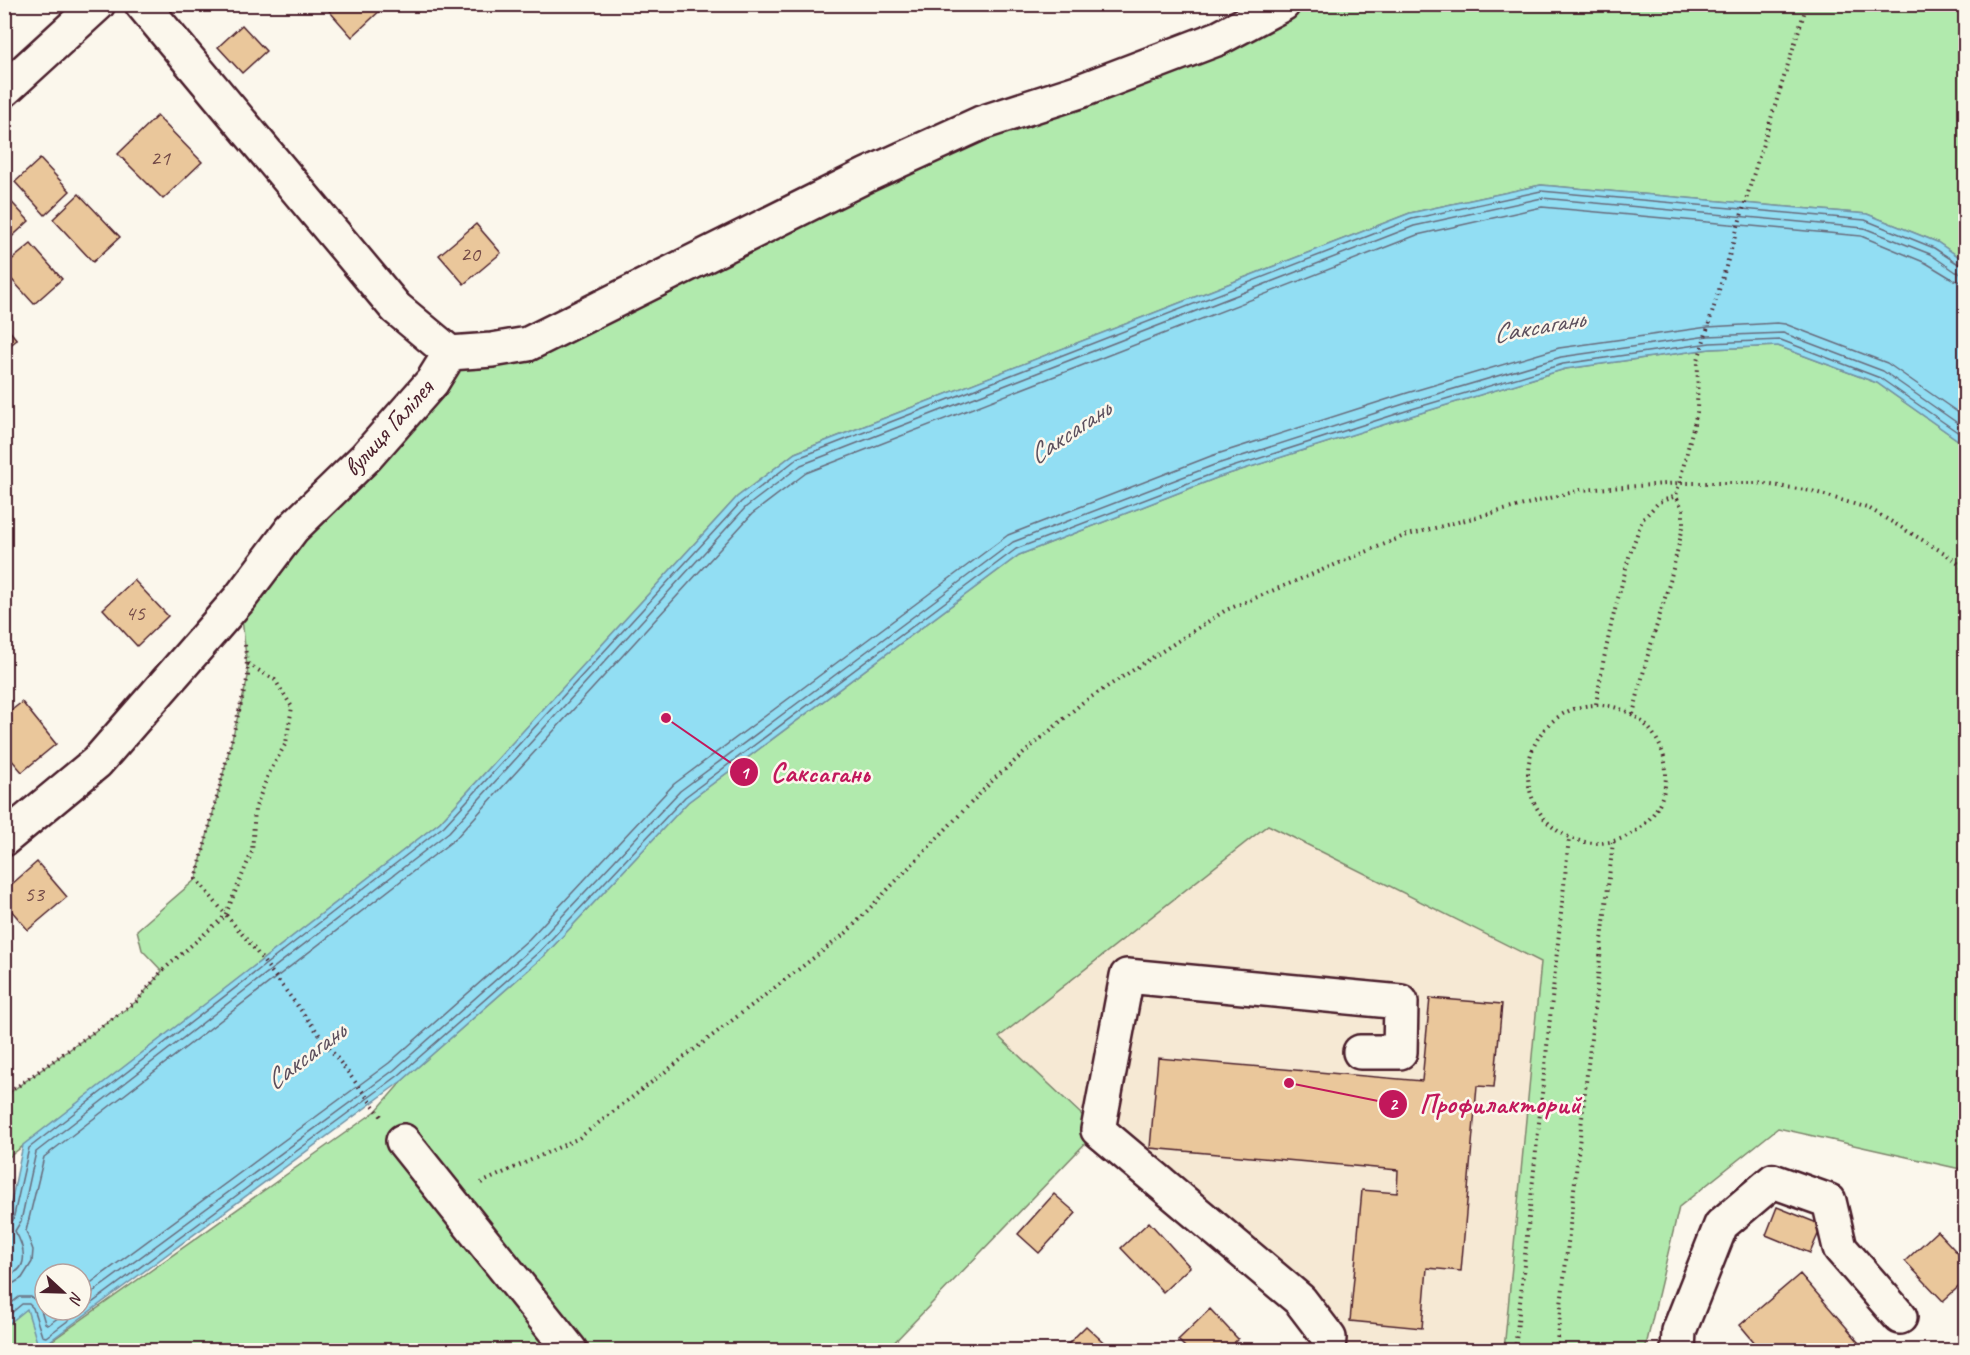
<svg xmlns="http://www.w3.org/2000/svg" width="1970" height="1355" viewBox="0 0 1970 1355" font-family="Caveat,sans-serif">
<rect width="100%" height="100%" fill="#fbf7ec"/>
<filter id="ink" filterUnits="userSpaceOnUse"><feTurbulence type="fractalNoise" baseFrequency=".0167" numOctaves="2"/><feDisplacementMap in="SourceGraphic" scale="12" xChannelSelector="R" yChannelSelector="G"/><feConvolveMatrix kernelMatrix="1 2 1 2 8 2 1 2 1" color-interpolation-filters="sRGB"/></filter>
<g filter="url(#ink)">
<path fill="#f6e9d4" d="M1268 825 1541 962 1504 1350H1328V1338L999 1037Z"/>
<path fill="#b1eaad" stroke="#7e846c" stroke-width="1.5" d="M1283 5H1965V261L1937 242 1867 214 1541 185 1410 213 795 453 737 497 440 822 5 1160V1096L137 1001 162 971 142 950 137 930 196 879 248 677 240 598 431 382 492 350Z
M1778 346 1877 383 1965 445V1170L1778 1128 1679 1207 1645 1350H1504L1541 962 1268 825 999 1037 1098 1130 887 1350H5L4 1235 40 1349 376 1111 403 1080 545 955 688 802 1019 555 1219 477 1414 415 1565 369 1710 349Z"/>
<path fill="#92def3" stroke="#7592a3" stroke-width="1.5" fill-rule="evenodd" d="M1541 185 1867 214 1937 242 1965 261V445L1877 383 1778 346 1710 349 1565 369 1414 415 1219 477 1019 555 688 802 545 955 403 1080 39 1349 27 1309 5 1327V1265L11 1256 5 1232 23 1145 440 822 737 497 795 453 1410 213ZM45 1274H81V1310H45Z"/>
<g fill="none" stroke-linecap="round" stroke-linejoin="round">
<path stroke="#676b7b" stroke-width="1.5" d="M4 1225 10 1224 13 1220 29 1148 444 826 741 502 798 458 1412 219 1541 191 1865 220 1934 248 1960 265 1966 266
M4 1275C32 1273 24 1246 15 1231L21 1221 36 1152 449 832 746 507 801 465 1414 226 1542 198 1864 228 1930 254 1956 272 1966 274
M4 1284 14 1283 22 1278 32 1262 33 1250 26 1231 44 1157 455 839 752 514 806 473 1417 235 1542 207 1861 236 1926 263 1954 280 1966 283
M81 1290 389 1063 529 939 674 784 1008 535 1211 456 1407 393 1559 348 1708 327 1777 323 1785 324 1887 363 1966 418
M81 1301 394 1070 535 945 680 791 1013 542 1214 465 1410 402 1561 357 1708 336 1783 333 1883 371 1966 429
M4 1309 19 1297H31L39 1303 45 1323 48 1325 69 1310
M4 1319 22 1304H29L33 1308 42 1336 46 1337 399 1075 540 951 685 797 1016 549 1217 472 1412 409 1563 364 1710 343 1781 340 1880 378 1966 438"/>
</g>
<path fill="#eac79b" stroke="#4a1f2b" stroke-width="1.5" d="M323 4H387L352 37Z
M242 25 266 51 242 73 218 47Z
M157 116 202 162 163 199 118 154Z
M40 159 70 191 45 215 15 182Z
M4 194 29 221 4 244Z
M79 194 120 237 93 262 53 219Z
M476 224 501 253 464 284 439 255Z
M31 244 62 279 34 304 4 271V266Z
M4 324 17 340 4 350Z
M134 580 168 616 137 646 103 609Z
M22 702 56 744 22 772 4 751V716Z
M37 862 67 897 28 930 4 902V891Z
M1430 998 1502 1004 1494 1087 1477 1086 1461 1271 1427 1268 1422 1328 1350 1321 1362 1190 1397 1193 1398 1170 1150 1148 1158 1058 1422 1081Z
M1054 1194 1076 1213 1039 1253 1018 1234Z
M1777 1207 1822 1225 1810 1253 1766 1235Z
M1149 1222 1190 1267 1163 1292 1121 1248Z
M1937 1231 1966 1262V1280L1943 1301 1905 1261Z
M1800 1274 1866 1350H1761L1740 1325Z
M1210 1309 1238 1339 1226 1350H1188L1178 1340Z
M1086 1326 1112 1350H1062Z"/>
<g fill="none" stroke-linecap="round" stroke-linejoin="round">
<defs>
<path id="minor" d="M142 4 396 308 450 353
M4 90 98 4
M450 353 492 350 528 344 867 175 981 123 1080 91 1219 38 1283 4
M4 839 97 762 240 598 292 529 366 457 432 382 450 353
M403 1141 570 1350
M1328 1350 1329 1338 1300 1300 1098 1130 1127 976 1401 1002 1400 1052H1360
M1678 1350 1679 1331 1721 1225 1773 1181 1829 1201 1840 1248 1900 1317"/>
</defs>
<use href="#minor" stroke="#4a1f2b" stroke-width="38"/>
<path stroke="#4a1f2b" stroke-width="4" stroke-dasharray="1.5 4.5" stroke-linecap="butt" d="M245 645 248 676 196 879 252 946 381 1116
M1596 704 1603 663 1612 621 1629 557 1642 520 1659 502 1676 496
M1528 774a69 69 0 1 1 138 0a69 69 0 1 1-138 0Z
M1633 714 1647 658 1670 581 1683 527V510L1676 496 1697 412 1698 360 1757 163 1807 4
M4 1096 137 1001 162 971 225 916 252 852 255 809 268 775 286 743 292 707 275 680 248 664
M481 1183 579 1138 846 933 994 779 1082 703 1226 610 1404 536 1581 490 1680 483H1758L1812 491 1870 509 1946 554 1966 570
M1515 1350 1569 838
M1556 1350 1613 842"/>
<use href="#minor" stroke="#fbf7ec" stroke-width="33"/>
</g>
</g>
<g text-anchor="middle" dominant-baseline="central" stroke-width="5" stroke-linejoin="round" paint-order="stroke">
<g font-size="22" fill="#724947">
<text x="160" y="158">21</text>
<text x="470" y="254">20</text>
<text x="135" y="613">45</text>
<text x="34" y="894">53</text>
</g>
<g font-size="26" fill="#4a1f2b" stroke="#fbf7ec">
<text transform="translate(388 428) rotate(-48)">вулиця Галілея</text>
</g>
<g font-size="27" font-style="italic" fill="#5c4f5d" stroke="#fbf7ec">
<text transform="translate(1538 326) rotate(-10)">Саксагань</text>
<text transform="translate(1069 432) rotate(-34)">Саксагань</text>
<text transform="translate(305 1056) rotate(-37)">Саксагань</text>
</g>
</g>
<path fill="none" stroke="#c2185b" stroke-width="2" d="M666 718L744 772M1289 1083L1393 1104"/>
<g fill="#c2185b" stroke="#fbf7ec" stroke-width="2">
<circle cx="666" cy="718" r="6"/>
<circle cx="1289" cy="1083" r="6"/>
<circle cx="744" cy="772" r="15"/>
<circle cx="1393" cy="1104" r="15"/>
</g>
<g font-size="18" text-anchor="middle" font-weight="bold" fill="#fff">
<text x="744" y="779">1</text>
<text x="1393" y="1110">2</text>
</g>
<g font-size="27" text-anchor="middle" font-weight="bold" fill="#c2185b" stroke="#fbf7ec" stroke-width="5" stroke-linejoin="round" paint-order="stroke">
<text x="820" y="782">Саксагань</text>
<text x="1500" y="1113">Профилакторий</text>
</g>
<rect width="1970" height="1355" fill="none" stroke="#fbf7ec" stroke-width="24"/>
<rect x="12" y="12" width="1946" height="1331" fill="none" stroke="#4a1f2b" stroke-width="2" filter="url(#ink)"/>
<g transform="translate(63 1292) rotate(112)"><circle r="28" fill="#fbf7ec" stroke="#b4a19f" stroke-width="1.5"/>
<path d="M0-4.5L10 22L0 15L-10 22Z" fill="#4a1f2b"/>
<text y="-9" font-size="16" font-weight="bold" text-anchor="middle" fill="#4a1f2b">N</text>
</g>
</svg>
